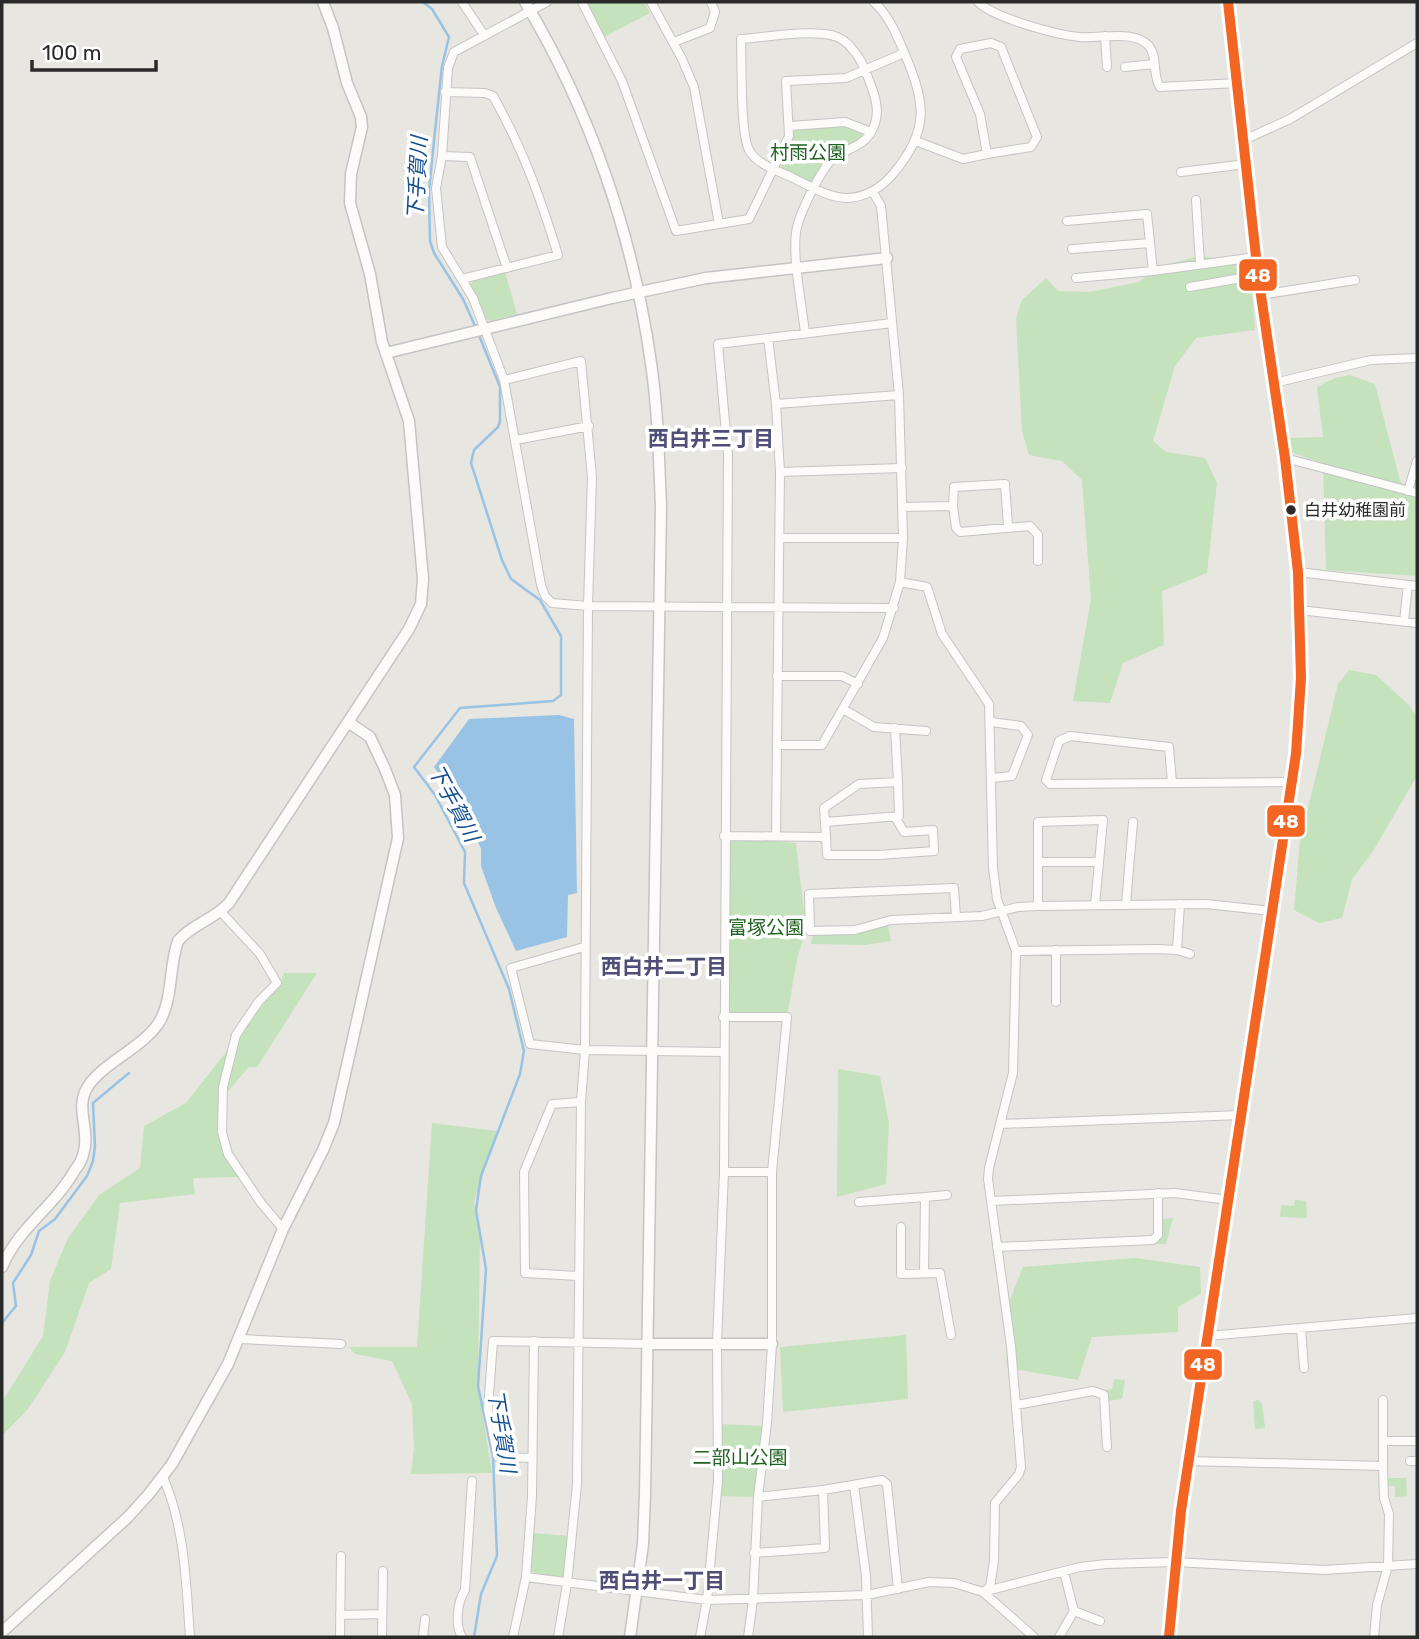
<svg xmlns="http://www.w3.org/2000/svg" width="1419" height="1639" viewBox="0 0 1419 1639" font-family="Rubik,'Noto Sans JP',sans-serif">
<rect width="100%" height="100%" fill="#e8e6e0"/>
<path fill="#c4e2bb" d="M585 2H644L650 13 604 37Z
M843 126 862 132 864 140 832 158 816 180 810 182 783 171 780 164 792 134 797 129Z
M1200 256 1250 262 1255 330 1196 338 1175 366 1153 441 1166 452 1205 458 1217 483 1207 573 1162 591 1164 645 1123 663 1110 703 1073 701 1091 599 1082 480 1062 461 1029 455 1022 431 1016 318 1022 300 1046 278 1058 291 1089 292 1139 282 1161 266Z
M505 272 517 314 490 321 484 318 470 286 472 281Z
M1350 375 1375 384 1400 481 1417 495V576L1326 570 1323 463 1290 452 1288 438 1323 437 1317 387 1335 378Z
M1349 670 1376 675 1409 705 1417 717V776L1373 851 1352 879 1342 918 1319 923 1294 910 1300 841 1338 684Z
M726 837 796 843 806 929 797 959 787 1017 727 1012Z
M888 926 891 941 865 945 811 944 813 934 858 933 876 927Z
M284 973H317L257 1067H249L227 1092 217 1133 227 1159 240 1177 193 1178 195 1194 120 1203 111 1269 89 1283 65 1352 28 1409 2 1436V1402L43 1336 50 1281 68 1238 99 1195 140 1168 144 1126 186 1103 281 982Z
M838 1069 880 1076 889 1123 886 1184 837 1197Z
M432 1123 497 1131 474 1202 480 1235 478 1386 492 1473 411 1474 414 1448 412 1404 392 1361 355 1354 349 1347H417Z
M1295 1200 1306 1201 1307 1218 1280 1217 1281 1205 1294 1206Z
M1173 1218 1166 1244H1157L1161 1237 1162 1219Z
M1135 1258 1200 1267 1201 1294 1178 1307V1332L1092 1337 1078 1380 1007 1368 1005 1322 1010 1300 1023 1267Z
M906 1335 908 1399 783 1412 780 1347Z
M1114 1379 1125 1380 1122 1399 1108 1401 1107 1390 1112 1389Z
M1258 1400 1262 1404 1265 1428 1255 1429 1253 1401Z
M719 1424 764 1426 762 1456 754 1497 718 1496Z
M1386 1478H1406L1407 1496 1395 1497V1486H1385Z
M533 1533 570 1536 566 1574 561 1577 533 1573 530 1569Z"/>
<path fill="#99c3e4" d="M559 715 574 719 577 893 568 895 567 937 516 951 496 908 481 866V849L464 808 434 767 469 719Z"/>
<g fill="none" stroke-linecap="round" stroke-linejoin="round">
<path stroke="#99c3e4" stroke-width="2.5" d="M423 2 432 9 449 37 442 66 435 131 429 191 430 241 434 253 463 299 475 326
M2 1323 16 1306 13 1283 31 1255 39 1231 55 1219 87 1176 93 1161 95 1146 93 1103 129 1073
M474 1637 481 1594 497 1556 493 1457 478 1386 486 1269 476 1210 481 1176 520 1074 524 1051 509 989 464 883 465 852 435 795 414 767 460 708 553 701 561 695V636L540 600 511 579 502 560 471 463 474 450 498 427 500 421V387L478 333"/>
<defs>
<path id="street" d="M462 2 484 35
M547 2 454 52 448 68 442 156 436 188 442 247 473 298 504 380 541 585 545 596 552 603 588 606 894 608
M582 2 622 81 676 231 749 219 789 136 786 81 846 78 904 53
M651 2 682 59 694 87 719 224
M978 2C994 18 1057 35 1080 37 1100 39 1134 29 1149 46 1158 57 1152 75 1160 87L1238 83
M1105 36 1107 67
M674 42 710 28 715 12 711 2
M991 43 1001 47 1037 137 1031 147 987 154 980 114 956 57 960 49Z
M1125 67 1154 64
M445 92 485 93 493 96C522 147 541 199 558 255L462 279
M790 126 845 122 871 132
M1244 140 1290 119 1417 43
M916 141 963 159 987 154
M442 156 470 157 507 268
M1181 172 1246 164
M1196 200 1200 263
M1067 221 1147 214 1153 271
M1072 249 1150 243
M1076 278 1153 271 1256 257
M1190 287 1258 275
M1261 295 1355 280
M805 333C802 305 791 253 797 227 801 211 822 166 835 157 848 148 861 147 870 134 881 117 877 100 870 83 866 72 861 58 853 50 848 43 840 37 831 35 805 30 768 37 741 39 742 62 740 132 749 150 757 165 779 171 793 178 809 186 829 198 848 198 866 197 882 187 893 174 931 129 925 102 904 52 896 33 889 16 874 2
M768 338 776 404 780 472 776 836
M504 380 581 361 592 477 588 606 585 1050 581 1102 577 1484 567 1584 558 1637
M1274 383 1371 360 1417 358
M776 404 899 395
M516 440 589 426
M1285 458 1417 493
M780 472 902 468
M1408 491 1417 461
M953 506 954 487 1005 484 1008 526
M902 507 953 506 956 528 960 532 1030 526 1038 535V561
M780 538H903
M1298 572 1417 586
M900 582 927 587 942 634 989 704 993 868 997 899 1016 951 1013 1073 989 1168 988 1179 1011 1346 1021 1467 1019 1474 995 1503 994 1561 990 1587 983 1592
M1299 610 1417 623
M1404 621 1408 585
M777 676H842L858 684
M843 709 874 727 926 731
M991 722 1021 726 1028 735 1012 776 991 778
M895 728 898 782
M777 745H822L883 638 900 582 903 538 899 395 881 206 873 192
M1172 783 1169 747 1070 736 1059 741 1046 780 1050 784 1292 782
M825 822 899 816 898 782 859 784 824 808 826 837
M724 836 826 837 827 855H879L934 851 933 830 904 832 895 817
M1038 862H1099
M1126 904 1133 822
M1038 906V822L1103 820 1095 905
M221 912 260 954 277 983 259 1001 236 1035 223 1087 222 1132 228 1154 261 1203 283 1229
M956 917 954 888 809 894 810 931 855 930 891 920 982 916 1018 907 1038 906 1206 904 1272 911
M584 947 511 968 530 1044 585 1050 723 1052
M1056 950V1002
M1177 950 1180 904
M1016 951 1157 949 1177 950 1190 954
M723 1017H787L772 1172V1344L767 1423 758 1497 753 1600 748 1637
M1001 1124 1241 1115
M724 1172H772
M925 1197 947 1195
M991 1201 1175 1193 1228 1200
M859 1202 925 1197 924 1273
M901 1227V1274L940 1273 951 1335
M997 1247 1153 1240 1158 1235V1193
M578 1276 525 1273 524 1172 552 1104 581 1102
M1301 1328 1304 1368
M1207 1336 1417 1318
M240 1339 341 1344
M1383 1400V1466
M1016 1405 1093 1391 1104 1395 1107 1447
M1383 1441H1417
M532 1458 498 1457 488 1409 493 1341 648 1344
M1188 1461 1383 1466 1384 1498 1389 1514 1388 1566 1377 1605 1374 1637
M1410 1461H1417
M163 1477C185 1527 186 1583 190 1637
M854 1485 866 1576 868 1637
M758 1497 823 1490 882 1480 887 1484 898 1589
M754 1553 825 1548 823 1490
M1064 1572 1074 1611 1100 1621
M526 1577 707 1600 867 1595 929 1582 954 1583 983 1592 1034 1637
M986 1591 1080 1567 1106 1564 1175 1562 1324 1570 1417 1564
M340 1615 382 1614
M340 1637 341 1556
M382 1637 383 1571
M423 1637 425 1619
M462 1637C455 1626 457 1602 465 1590L472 1481
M513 1637 526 1577 532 1496 534 1341
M700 1637 707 1600 718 1481 717 1343 724 1172 728 455 718 344 892 323
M1059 1637 1074 1611"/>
<path id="secondary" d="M525 2C591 112 633 236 651 363 658 411 659 459 661 507L645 1495 643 1544 630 1637
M386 353 612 298 706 278 887 258
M2 1267C18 1228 54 1207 75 1170 79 1165 83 1157 84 1151 90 1130 75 1108 87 1088 100 1064 147 1046 161 1019 173 995 169 966 178 941 192 924 215 919 229 903L409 629 421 604 423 579 409 421 382 342 370 274 350 203 351 174 362 127 361 117 347 83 333 28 323 2
M648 1344H772
M2 1632 128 1517 148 1495 172 1464 228 1364 283 1229 323 1150 334 1123 398 838 395 795 385 769 370 737 348 722
M1169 1637 1181 1511 1296 754 1301 678 1298 572 1285 458 1258 275 1228 2"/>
</defs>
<use href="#street" stroke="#c5c4c5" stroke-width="10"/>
<use href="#secondary" stroke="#c5c4c5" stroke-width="13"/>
<use href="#street" stroke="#fcfbfa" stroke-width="8"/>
<use href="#secondary" stroke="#fcfbfa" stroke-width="10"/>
<defs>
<path id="bus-1" d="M1169 1637 1181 1511 1296 754 1301 678 1298 572 1285 458 1258 275 1228 2"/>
</defs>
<use href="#bus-1" stroke="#fff" stroke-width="16"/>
<use href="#bus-1" stroke="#f26522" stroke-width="10"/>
</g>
<circle fill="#2a2a2a" stroke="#fff" stroke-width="2.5" cx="1291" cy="510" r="6"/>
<g text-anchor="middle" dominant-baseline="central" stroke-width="7" stroke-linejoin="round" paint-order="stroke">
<g font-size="17" fill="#2a2a2a" stroke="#fff" text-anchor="start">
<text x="1304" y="510">白井幼稚園前</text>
</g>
<g font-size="19" fill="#20621f" stroke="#fff">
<text x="808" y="152">村雨公園</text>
<text x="766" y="927">富塚公園</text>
<text x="740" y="1457">二部山公園</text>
</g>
<g font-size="21" font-style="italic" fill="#175091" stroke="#fff">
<text transform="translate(417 178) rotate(-87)">下手賀川</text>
<text transform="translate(454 803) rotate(62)">下手賀川</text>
<text transform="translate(502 1431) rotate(81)">下手賀川</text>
</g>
<g font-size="21" font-weight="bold" fill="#4e4e77" stroke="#fff">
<text x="711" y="438">西白井三丁目</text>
<text x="664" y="966">西白井二丁目</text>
<text x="662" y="1580">西白井一丁目</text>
</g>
</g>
<g stroke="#fff" stroke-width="2.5">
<rect x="1238" y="258" width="40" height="34" rx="7" fill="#f26522"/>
<rect x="1266" y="804" width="40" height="34" rx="7" fill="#f26522"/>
<rect x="1183" y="1348" width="40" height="33" rx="7" fill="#f26522"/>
</g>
<g font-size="19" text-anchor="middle" font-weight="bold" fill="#fff">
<text x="1258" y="282">48</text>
<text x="1286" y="828">48</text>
<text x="1203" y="1371">48</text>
</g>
<rect width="1419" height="1639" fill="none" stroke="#2a2a2a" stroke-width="7"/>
<path d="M32 60v10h124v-10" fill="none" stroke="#2a2a2a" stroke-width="3.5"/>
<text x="42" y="60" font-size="21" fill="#2a2a2a" stroke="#ffffff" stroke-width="5" paint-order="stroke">100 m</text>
</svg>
